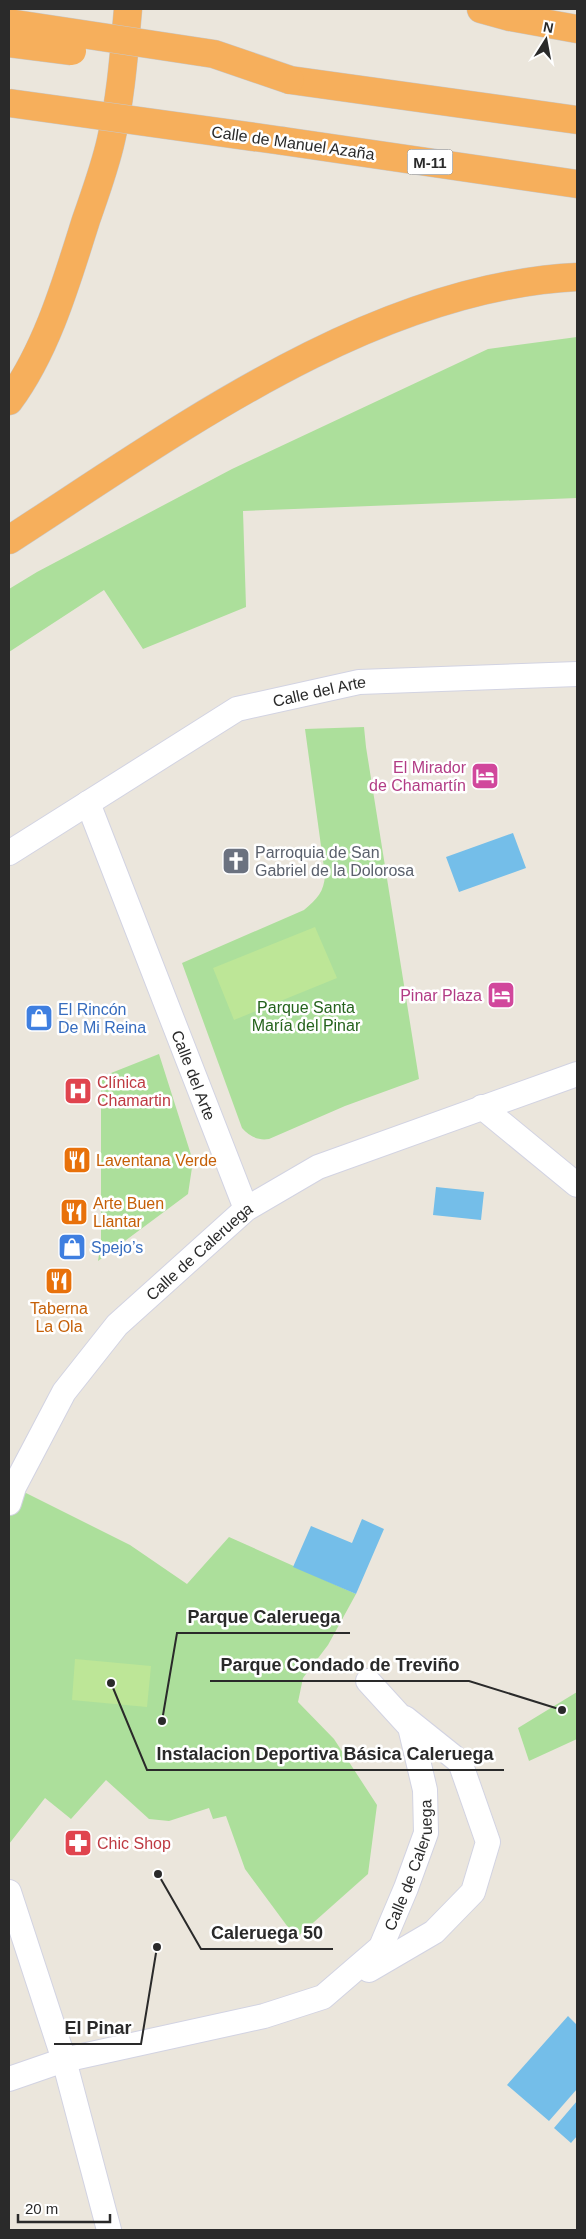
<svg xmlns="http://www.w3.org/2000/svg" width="586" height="2239" viewBox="0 0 586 2239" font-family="Arial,sans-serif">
<rect width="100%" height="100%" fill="#ebe6dc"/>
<path fill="#acdf9b" d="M577 337V498L243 511 246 607 143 649 104 590 9 652V589L37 572 232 469 488 349Z
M364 727 366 747 419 1079 345 1106 269 1139C258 1141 249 1136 242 1128L182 963 304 910C317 899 324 892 325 875L305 729Z
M159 1054 193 1161 188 1194 98 1261 101 1242V1077Z
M14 1487 130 1545 187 1584 229 1537 356 1594 328 1645 303 1678 298 1702 334 1739 377 1805 368 1874 296 1938 245 1869 226 1816 213 1819 209 1808 169 1821 149 1819 106 1780 71 1819 45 1798 9 1844V1503Z
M577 1692V1739L529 1761 518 1728Z"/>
<path fill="#bde697" d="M315 927 337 978 234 1020 213 968Z
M75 1659 151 1666 147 1707 72 1700Z"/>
<path fill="#74bee9" d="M513 833 526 868 459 892 446 857Z
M436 1187 484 1192 481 1220 433 1215Z
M362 1519 384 1529 356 1594 293 1567 311 1526 352 1543Z
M568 2016 577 2025V2089L549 2121 507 2085Z
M577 2101V2136L571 2143 554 2128Z"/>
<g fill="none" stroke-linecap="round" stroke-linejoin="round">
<defs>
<g id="minor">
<path id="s1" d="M88 803 246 1209"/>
<path id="s2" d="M9 853 237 709 359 682 577 674"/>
<path d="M482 1107 577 1185"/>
<path id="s3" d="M9 1503 14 1487 64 1392 117 1325 246 1209 318 1167 577 1074"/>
<path d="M9 1892 64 2060 109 2230"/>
<path d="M369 1970 434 1932 473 1892 488 1842 460 1762 405 1718"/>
<path id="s4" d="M9 2079 64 2060 264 2016 323 1997 381 1947 406 1888 426 1833 425 1790 410 1727 368 1681"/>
</g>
<path id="motorway" d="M481 9 510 17 577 29
M290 80 577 120
M283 141 577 184
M9 401C47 350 67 280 86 220 95 194 105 167 111 140 121 97 124 53 128 9
M9 540C176 432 372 287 577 277"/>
</defs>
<use href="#minor" stroke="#d2d3e2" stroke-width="26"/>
<use href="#motorway" stroke="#c8c8c8" stroke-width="29"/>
<use href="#minor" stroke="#fff" stroke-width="24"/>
<use href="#motorway" stroke="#f6af5c" stroke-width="28"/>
<defs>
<path id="motorway-bridge" d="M9 23 214 54 290 80
M9 43 72 51
M9 103 283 141"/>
</defs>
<use href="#motorway-bridge" stroke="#c8c8c8" stroke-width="29" stroke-linecap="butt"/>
<use href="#motorway-bridge" stroke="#f6af5c" stroke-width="28"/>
</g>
<defs>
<symbol id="hotel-square" viewBox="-11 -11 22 22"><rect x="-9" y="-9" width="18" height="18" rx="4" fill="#d1479c" stroke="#fff"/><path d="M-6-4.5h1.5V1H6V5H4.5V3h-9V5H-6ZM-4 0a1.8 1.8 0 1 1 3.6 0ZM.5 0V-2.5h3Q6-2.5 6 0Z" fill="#fff"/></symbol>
<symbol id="church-square" viewBox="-11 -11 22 22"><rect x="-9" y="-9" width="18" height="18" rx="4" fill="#6b7280" stroke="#fff"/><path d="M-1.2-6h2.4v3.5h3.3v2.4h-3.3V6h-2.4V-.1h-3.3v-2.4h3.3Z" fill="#fff"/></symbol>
<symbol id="shop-square" viewBox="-11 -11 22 22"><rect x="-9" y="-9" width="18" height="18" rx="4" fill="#3f7fe0" stroke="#fff"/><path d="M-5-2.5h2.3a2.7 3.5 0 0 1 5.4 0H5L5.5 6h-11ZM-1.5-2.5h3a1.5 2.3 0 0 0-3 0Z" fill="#fff"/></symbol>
<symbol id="hospital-square" viewBox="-11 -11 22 22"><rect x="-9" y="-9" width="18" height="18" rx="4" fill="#e0444e" stroke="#fff"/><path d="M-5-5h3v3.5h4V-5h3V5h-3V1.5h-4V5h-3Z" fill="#fff"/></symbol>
<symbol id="restaurant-square" viewBox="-11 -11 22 22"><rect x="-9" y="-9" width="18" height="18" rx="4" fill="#e8710a" stroke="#fff"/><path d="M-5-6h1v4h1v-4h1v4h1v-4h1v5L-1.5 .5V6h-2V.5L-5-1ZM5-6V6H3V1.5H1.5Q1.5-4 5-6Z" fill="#fff"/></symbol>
<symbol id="pharmacy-square" viewBox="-11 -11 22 22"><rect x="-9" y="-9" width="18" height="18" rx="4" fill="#e0444e" stroke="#fff"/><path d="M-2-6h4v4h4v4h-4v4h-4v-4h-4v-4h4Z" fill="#fff"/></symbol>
</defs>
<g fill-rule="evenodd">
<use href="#hotel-square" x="469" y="760" width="32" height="32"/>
<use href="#church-square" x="220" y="845" width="32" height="32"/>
<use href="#hotel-square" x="485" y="979" width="32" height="32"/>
<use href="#shop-square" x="23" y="1002" width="32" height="32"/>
<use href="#hospital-square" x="62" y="1075" width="32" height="32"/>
<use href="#restaurant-square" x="61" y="1144" width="32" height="32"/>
<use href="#restaurant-square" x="58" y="1196" width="32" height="32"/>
<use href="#shop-square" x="56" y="1231" width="32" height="32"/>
<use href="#restaurant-square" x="43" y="1265" width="32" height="32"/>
<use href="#pharmacy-square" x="62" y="1827" width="32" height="32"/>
</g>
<g text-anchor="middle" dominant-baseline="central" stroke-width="5" stroke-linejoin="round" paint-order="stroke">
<rect fill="#fff" stroke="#6a6a6a" stroke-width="1" x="407.5" y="149.5" width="45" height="25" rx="4"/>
<g font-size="15" font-weight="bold" fill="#2a2a2a">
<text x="430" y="162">M-11</text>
</g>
<g font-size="16" fill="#2a2a2a" stroke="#fff">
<text transform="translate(293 143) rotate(8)">Calle de Manuel Azaña</text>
<text stroke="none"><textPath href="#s2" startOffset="354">Calle del Arte</textPath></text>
<text stroke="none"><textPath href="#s1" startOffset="292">Calle del Arte</textPath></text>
<text stroke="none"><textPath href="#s3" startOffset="320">Calle de Caleruega</textPath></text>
<text stroke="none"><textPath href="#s4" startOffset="489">Calle de Caleruega</textPath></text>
</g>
<g font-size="16" fill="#b23c85" stroke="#fff" text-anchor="end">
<text x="466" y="767">El Mirador<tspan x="466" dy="18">de Chamartín</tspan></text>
<text x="482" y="995">Pinar Plaza</text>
</g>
<g font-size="16" fill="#5b616d" stroke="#fff" text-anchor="start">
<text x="255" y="852">Parroquia de San<tspan x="255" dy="18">Gabriel de la Dolorosa</tspan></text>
</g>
<g font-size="16" fill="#25631d" stroke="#fff">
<text x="306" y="1007">Parque Santa<tspan x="306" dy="18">María del Pinar</tspan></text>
</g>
<g font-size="16" fill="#366cbe" stroke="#fff" text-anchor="start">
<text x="58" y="1009">El Rincón<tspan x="58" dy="18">De Mi Reina</tspan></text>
<text x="91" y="1247">Spejo’s</text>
</g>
<g font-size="16" fill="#be3a42" stroke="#fff" text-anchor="start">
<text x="97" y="1082">Clínica<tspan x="97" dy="18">Chamartin</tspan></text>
<text x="97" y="1843">Chic Shop</text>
</g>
<g font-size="16" fill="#c56008" stroke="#fff" text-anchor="start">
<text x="96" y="1160">Laventana Verde</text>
<text x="93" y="1203">Arte Buen<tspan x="93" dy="18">Llantar</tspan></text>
<text x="59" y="1308" text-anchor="middle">Taberna<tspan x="59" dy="18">La Ola</tspan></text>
</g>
</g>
<path fill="none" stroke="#2a2a2a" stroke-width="2" d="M162 1721L177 1633H350M562 1710L469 1681H210M111 1683L147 1770H504M158 1874L201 1949H333M157 1947L141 2044H54"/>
<g fill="#2a2a2a" stroke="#fff" stroke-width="2">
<circle cx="162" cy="1721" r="5"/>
<circle cx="562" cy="1710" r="5"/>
<circle cx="111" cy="1683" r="5"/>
<circle cx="158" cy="1874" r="5"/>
<circle cx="157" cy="1947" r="5"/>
</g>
<g font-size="18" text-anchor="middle" font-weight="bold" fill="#2a2a2a" stroke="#fff" stroke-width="5" stroke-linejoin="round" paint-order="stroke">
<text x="264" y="1623">Parque Caleruega</text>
<text x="340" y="1671">Parque Condado de Treviño</text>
<text x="325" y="1760">Instalacion Deportiva Básica Caleruega</text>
<text x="267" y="1939">Caleruega 50</text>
<text x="98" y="2034">El Pinar</text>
</g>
<rect width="586" height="2239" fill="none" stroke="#2a2a2a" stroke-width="20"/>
<g transform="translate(546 40) rotate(11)" stroke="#ffffff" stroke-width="4" paint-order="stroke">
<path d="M0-4L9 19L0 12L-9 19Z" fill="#2a2a2a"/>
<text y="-8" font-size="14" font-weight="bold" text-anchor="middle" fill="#2a2a2a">N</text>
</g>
<path d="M18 2214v8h92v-8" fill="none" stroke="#2a2a2a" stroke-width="2.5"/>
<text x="25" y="2214" font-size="15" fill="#2a2a2a" stroke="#ffffff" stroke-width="4" paint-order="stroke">20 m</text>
</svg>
